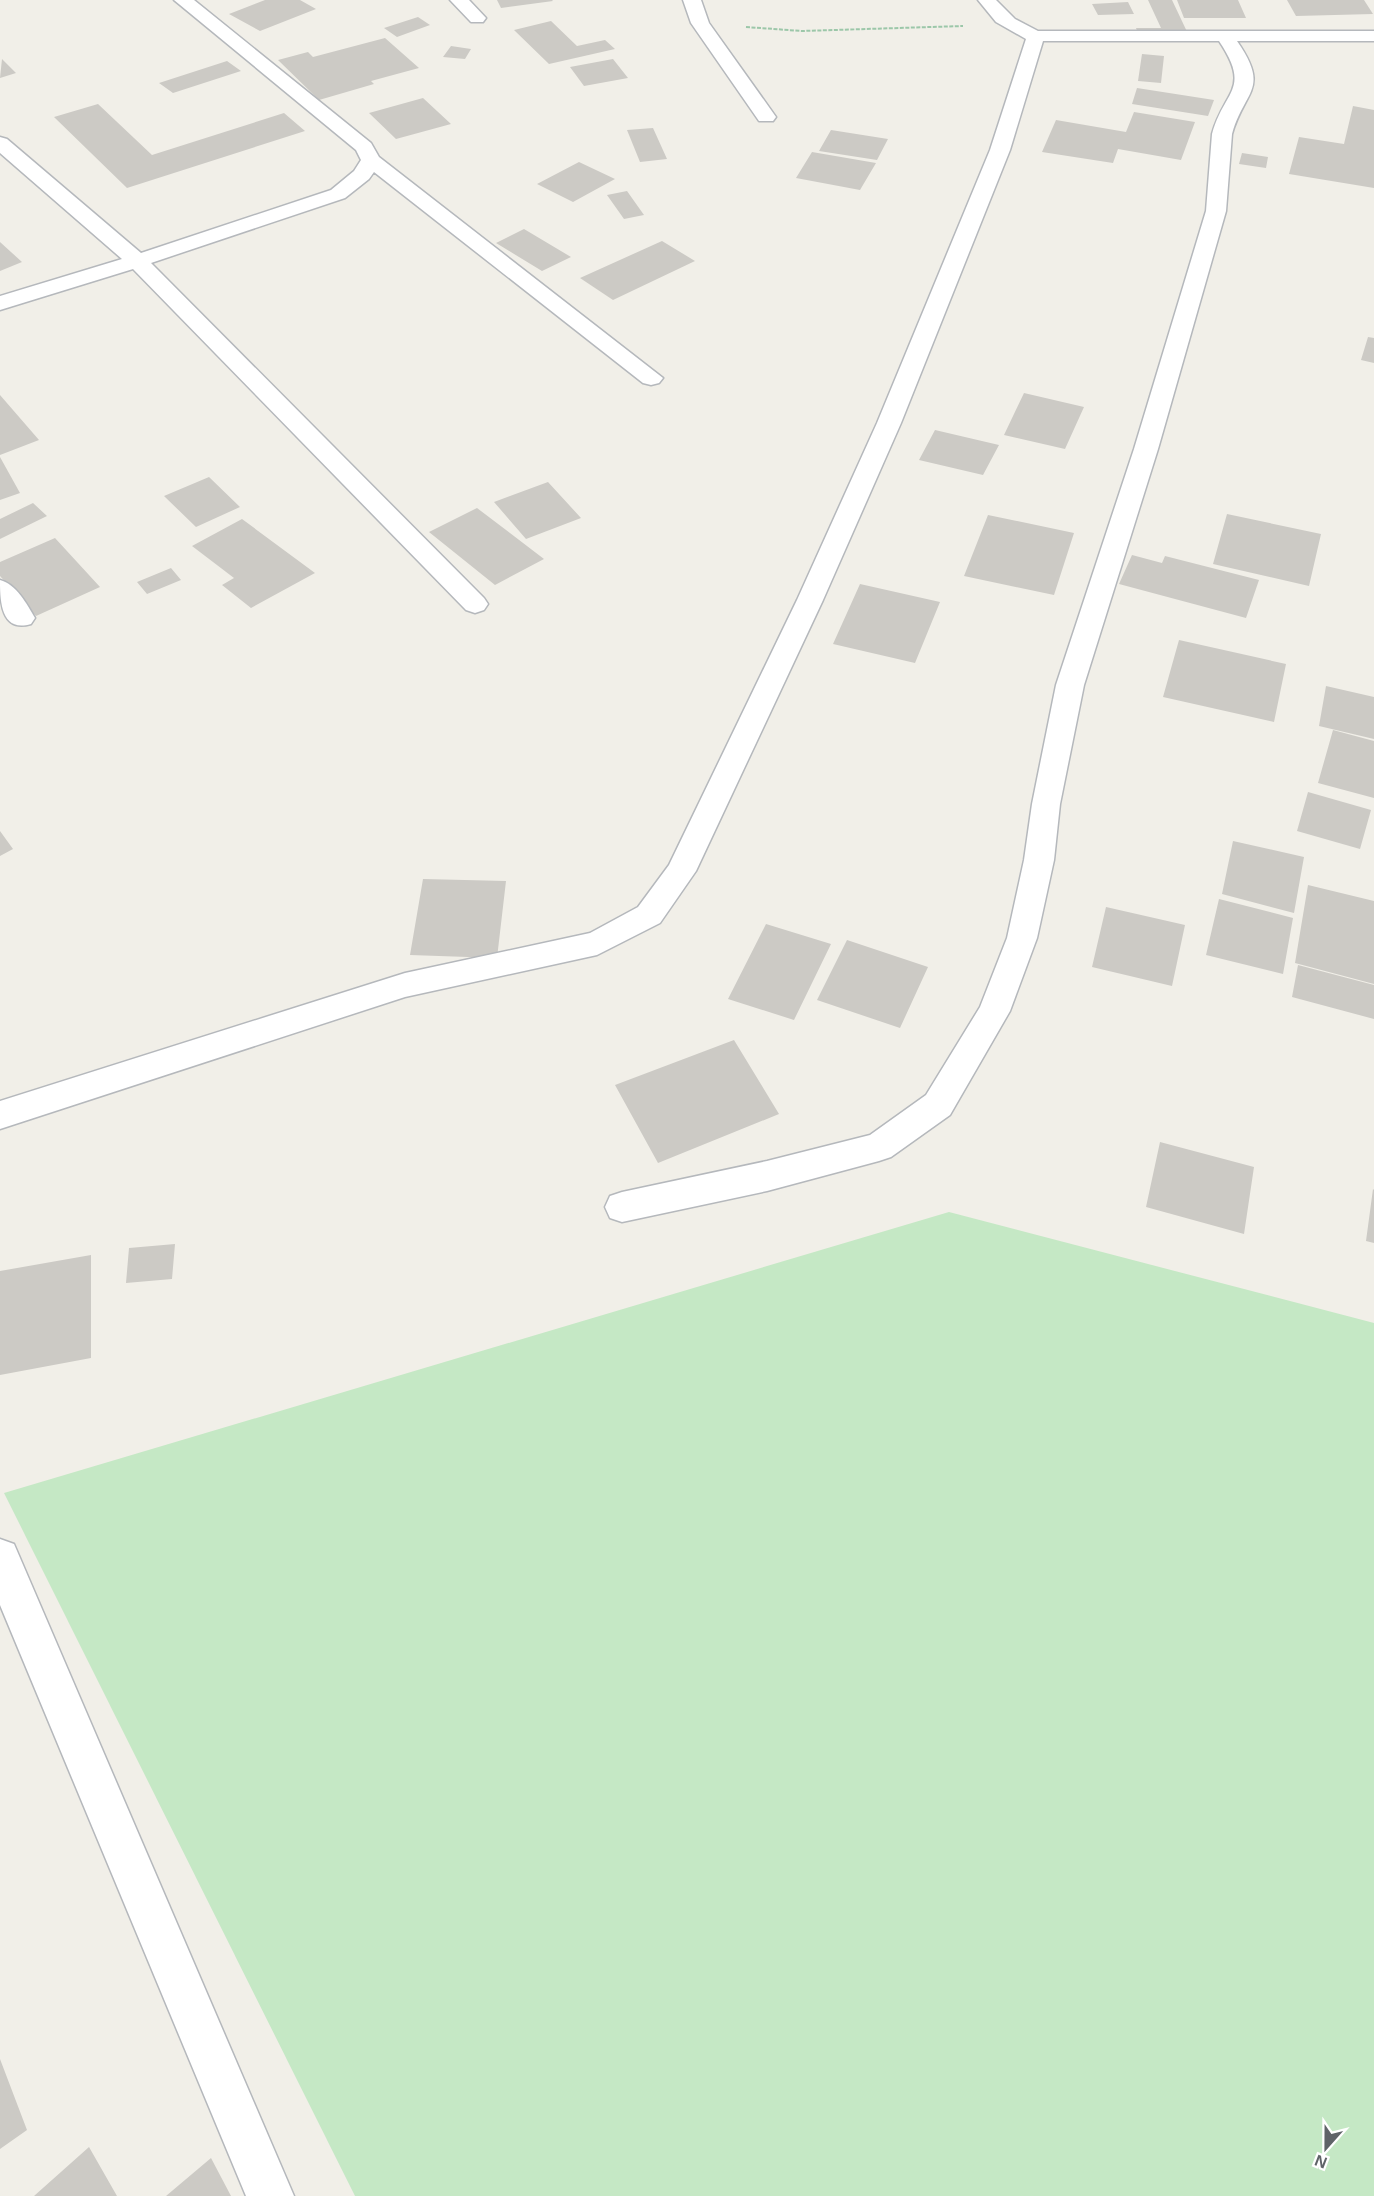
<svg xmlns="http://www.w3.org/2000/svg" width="1374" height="2196" viewBox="0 0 1374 2196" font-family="Arial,sans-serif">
<rect width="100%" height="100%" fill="#f1efe8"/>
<path fill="#c5e8c5" d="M949 1212 1374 1323V2196H355L4 1493Z"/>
<path fill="#cccac5" d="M265 0H300L316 9 260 31 229 14Z
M497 0H552L553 1 501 8Z
M1148 0H1172L1190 38 1140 39 1136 28H1161Z
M1177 0H1238L1246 18H1184Z
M1287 0H1364L1373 14 1296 16Z
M1128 2 1134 14 1098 15 1092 4Z
M418 17 430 25 397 37 384 28Z
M551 21 577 46 605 40 615 49 549 64 514 30Z
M385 38 419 68 371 81 374 84 319 100 278 60 308 52 313 57Z
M451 46 471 49 465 59 443 57Z
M1142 54 1164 56 1161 83 1138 81Z
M2 59 16 73 0 78Z
M613 59 628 78 584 86 570 67Z
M227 61 241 71 173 93 159 83Z
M1137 88 1214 100 1208 116 1132 104Z
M423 98 451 124 396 139 369 113Z
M98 104 152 155 284 113 305 131 127 188 54 117Z
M1353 106 1374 110V188L1289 174 1299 137 1344 144Z
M1134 112 1195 122 1181 160 1118 149 1113 163 1042 152 1056 120 1126 132Z
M653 128 667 159 640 162 627 130Z
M831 130 888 139 877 160 819 151Z
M812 152 876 163 860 190 796 178Z
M1242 153 1268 157 1266 168 1239 164Z
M579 162 615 179 573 202 537 184Z
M627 191 644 215 624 219 607 195Z
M524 229 571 257 542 271 496 243Z
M662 241 695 261 613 300 580 278Z
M0 242 22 262 0 271Z
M1368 337 1374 338V363L1361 360Z
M1024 393 1084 407 1065 449 1004 435Z
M0 395 39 440 0 455Z
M935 430 999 445 983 475 919 460Z
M0 457 20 493 0 500Z
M209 477 240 507 196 527 164 496Z
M548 482 581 518 526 539 494 502Z
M33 503 47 516 0 539V519Z
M477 508 544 559 495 585 429 532Z
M1227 514 1321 534 1309 586 1213 564Z
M988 515 1074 533 1054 595 964 576Z
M242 519 315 573 251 608 222 585 234 578 192 546Z
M55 538 100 587 36 616 0 576V562Z
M1132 555 1162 563 1165 556 1259 580 1246 618 1119 584Z
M171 568 181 580 147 594 137 582Z
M860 584 940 602 915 663 833 644Z
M1179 640 1286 664 1274 722 1163 697Z
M1326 686 1374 697V739L1319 726Z
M1333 730 1374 741V798L1318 783Z
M1308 792 1371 810 1360 849 1297 831Z
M0 831 13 849 0 856Z
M1233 841 1304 857 1294 913 1222 894Z
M423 879 506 881 497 958 410 955Z
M1308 885 1374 901V984L1295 963Z
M1219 899 1293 918 1283 974 1206 955Z
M1106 907 1185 925 1172 986 1092 967Z
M766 924 831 944 794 1020 728 999Z
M847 940 928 967 900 1028 817 1000Z
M1298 965 1374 985V1019L1292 997Z
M734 1040 779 1114 658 1163 615 1085Z
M1160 1142 1254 1167 1244 1234 1146 1207Z
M1373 1189 1374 1190V1243L1366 1241Z
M175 1244 172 1279 126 1283 129 1248Z
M91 1255V1358L0 1375V1271Z
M0 2059 27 2130 0 2149Z
M89 2147 117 2196H34Z
M211 2158 231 2196H166Z"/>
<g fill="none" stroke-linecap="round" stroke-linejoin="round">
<defs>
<path id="minor" d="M174 0H194L371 143 379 157 663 378 659 383 651 385 643 383 374 172 369 179 345 198 151 263 484 598 488 604 484 610 475 613 466 610 133 269 0 310V296L122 259 0 153V137L7 139 141 253 331 190 354 171 361 160 356 150Z
M450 0H469L486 18 483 22H471Z
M683 0H701L709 23 776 117 773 121H759L691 23Z
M978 0H996L1015 19 1038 31H1374V41H1237C1271 90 1244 90 1232 134L1226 211 1158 449 1084 685 1060 804 1054 860 1037 938 1010 1011 950 1115 891 1157 879 1161 767 1191 622 1222 610 1218 605 1207 610 1196 622 1192 767 1161 870 1135 926 1095 980 1007 1007 938 1024 860 1032 804 1056 685 1134 449 1206 211 1212 134C1224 90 1252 90 1219 41H1043L1010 150 901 423 823 600 696 871 660 923 597 955 405 997 0 1129V1101L405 973 590 933 638 907 669 865 797 600 877 423 990 150 1026 39 996 22Z
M0 580C16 584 27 604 35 618L31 624C1 633 0 601 0 580Z
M0 1539 14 1544 294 2196H246L0 1605Z"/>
</defs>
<use href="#minor" stroke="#b5b8bc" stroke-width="3"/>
<path stroke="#9cc7a9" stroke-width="2" stroke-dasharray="4 1.5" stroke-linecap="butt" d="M746 27 802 31 963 26"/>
<use href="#minor" fill="#fff" fill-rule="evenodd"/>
</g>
<g transform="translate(1326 2148) rotate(201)" stroke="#ffffff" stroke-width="4.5" paint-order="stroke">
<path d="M0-4.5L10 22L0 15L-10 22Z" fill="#5f6368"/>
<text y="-9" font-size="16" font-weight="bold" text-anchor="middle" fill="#5f6368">N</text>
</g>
</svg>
